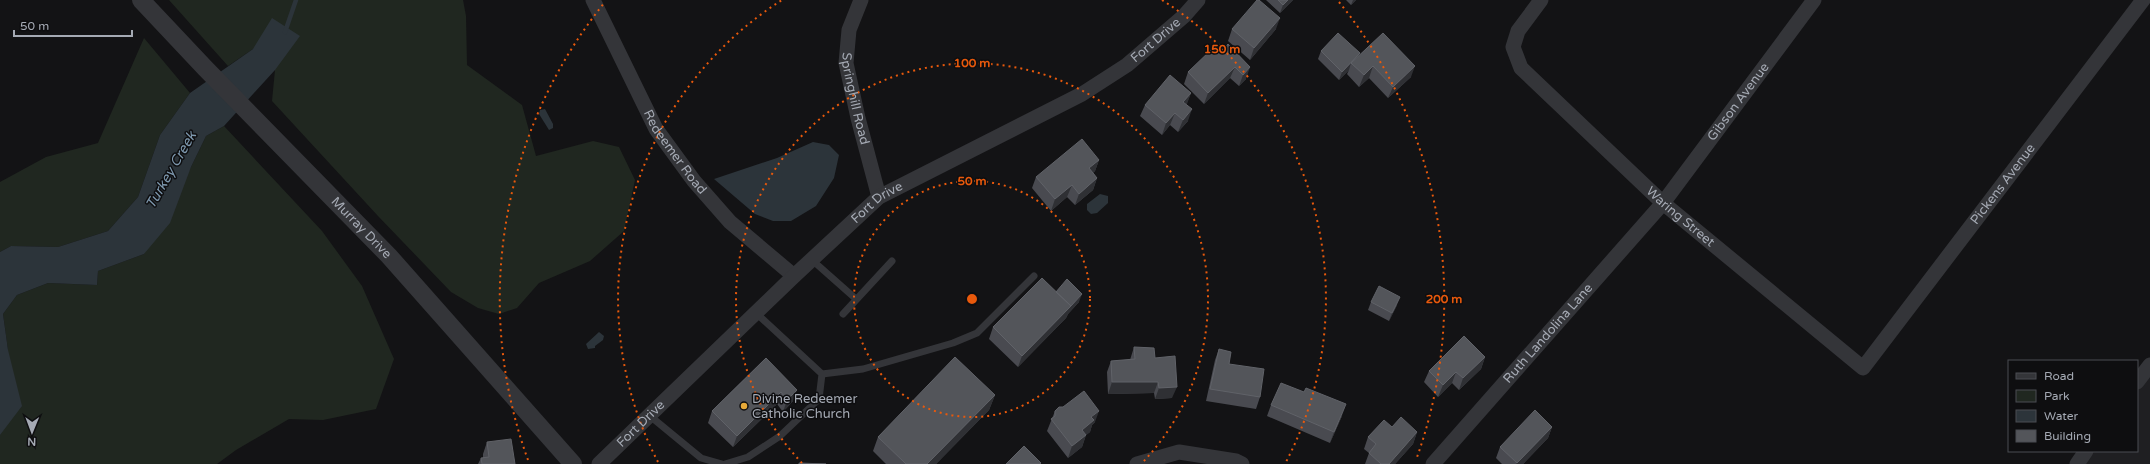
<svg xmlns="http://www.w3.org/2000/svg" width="2150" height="464" viewBox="0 0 2150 464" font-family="'Varela Round',sans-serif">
<rect width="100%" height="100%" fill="#131315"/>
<path fill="#1f1f22" d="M2150 365V464H2077L2086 451H2137V382Z"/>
<path fill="#202720" d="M169 0H463L466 16 467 65 522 105 536 156 593 141 619 147 635 180 624 231 590 261 539 283 517 308 499 314 478 308 451 292 378 216 272 101 275 70 253 49 228 66Z
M144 38 190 93 160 135 138 197 108 231 58 247 11 246 0 252V182L46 157 98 143Z
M224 126 322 231 362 286 394 359 376 409 323 420 289 419 236 450 217 464H0V435L8 350 3 314 17 295 48 283 97 285 98 271 144 254 191 167 206 136Z"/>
<path fill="#2c343a" d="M272 18 300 36 275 70 224 126 206 136 191 167 170 223 144 254 98 271 97 285 48 283 17 295 3 314 8 350 22 406 0 435V252L11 246 58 247 108 231 138 197 160 135 190 93 253 49Z
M545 109 553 124V128L549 130 539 114 540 110Z
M813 142 829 145 839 155 834 178 816 206 791 221H773L755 214 714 179 777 158Z
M1100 194 1108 196V203L1097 213 1091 214 1087 210V204Z
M599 332 604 336 603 340 595 346V348L588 349 586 344Z"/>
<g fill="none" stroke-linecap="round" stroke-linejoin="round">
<path stroke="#2c343a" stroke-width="4.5" d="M285 32 296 0"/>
<path stroke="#343539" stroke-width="7" d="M812 260 856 299
M843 314 892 261
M822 374 863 369 953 343 977 333 1034 276
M650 416 701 458 722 464
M725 464 748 457 780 436 819 399 822 374 756 313"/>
<g stroke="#343539" stroke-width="15">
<path id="s1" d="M593 0 656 129 694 181 730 222 794 276"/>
<path id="s2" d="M861 0 849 30 846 63 858 118 879 197"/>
<path id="s3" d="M1541 0 1518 31 1513 47 1521 68 1663 203 1863 368 2143 0"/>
<path d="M2137 382 2150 365"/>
<path id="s4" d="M599 464 794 276 879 197 1082 94 1127 65 1184 16 1198 0"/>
<path d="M1137 464 1179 452 1236 461 1242 464"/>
<path id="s5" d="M1433 464 1663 203 1814 0"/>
<path d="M2077 464 2086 451"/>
</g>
<path stroke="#343539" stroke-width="18" id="s6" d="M141 0 205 68 389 256 573 464"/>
</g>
<path fill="#494a50" d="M1266 0H1293L1280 13Z
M1346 0H1356L1351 5Z
M1232 29H1276L1250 60 1228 41Z
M1228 44 1246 79 1239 86 1230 78 1204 104 1184 84 1188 72 1219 54Z
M1321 51 1359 56 1411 77 1388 98 1369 78 1359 87 1347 74 1349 70 1339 80 1318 59Z
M1191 93 1186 105 1188 121 1178 132 1170 125 1162 135 1140 116 1145 105Z
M1099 160 1095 171 1093 173 1097 178 1093 190 1075 205 1067 197 1051 211 1032 188 1036 177Z
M1056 292 1079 302 1068 314 1066 318 1018 367 989 339 993 327Z
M1371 302 1397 305 1389 321 1368 310Z
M1134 347 1155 358 1172 398 1155 399 1154 393 1108 394 1107 372 1111 361 1130 360Z
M1219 349 1229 364 1260 397 1256 409 1206 401 1215 360Z
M1485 357 1481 369 1459 390 1452 383 1438 397 1424 382 1429 371Z
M766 358 793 401 783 412 777 404 733 447 708 423 712 411Z
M995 395 989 410 936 464H886L873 451 878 437Z
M1271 405 1342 416 1330 443 1267 416Z
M1055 411 1095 422 1092 425 1090 432 1086 435 1082 447 1068 458 1047 431Z
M1392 427 1417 432 1413 444 1395 464H1365L1369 453 1364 449 1368 437Z
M1552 427 1548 438 1523 464H1502L1496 458 1500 447Z
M487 442 515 464H478L481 458H483V454Z"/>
<path fill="#2f3034" d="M1288 0H1293L1280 13 1283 5Z
M1353 0H1356L1351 5Z
M1280 18 1276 29 1250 60 1254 48Z
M1360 53 1357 61 1351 63 1349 70 1339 80 1342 72Z
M1373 66 1369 78 1359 87 1364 75Z
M1415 66 1411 77 1388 98 1393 87Z
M1235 67 1230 78 1204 104 1208 93Z
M1250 67 1246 79 1239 86 1243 75Z
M1191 93 1187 104 1179 114 1183 102Z
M1192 109 1188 121 1178 132 1183 120Z
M1175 113 1170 125 1162 135 1166 123Z
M1099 160 1095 171 1084 180 1089 168Z
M1097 178 1093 190 1075 205 1079 194Z
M1072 185 1067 197 1051 211 1055 199Z
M1082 294 1079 302 1068 314 1066 318 1018 367 1022 356Z
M1400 297 1397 305 1389 321 1392 313Z
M1485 357 1481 369 1459 390 1463 378Z
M1456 372 1452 383 1438 397 1443 385Z
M1112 382H1158L1154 393 1108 394Z
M1177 387 1172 398 1155 399 1159 388Z
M797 390 793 401 783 412 787 400Z
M781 392 777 404 733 447 737 436Z
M995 395 989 410 936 464H927Z
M1346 404 1342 416 1330 443 1334 432Z
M1099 411 1095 422 1092 425 1090 432 1078 442 1082 430 1091 417Z
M1552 427 1548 438 1523 464H1516Z
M1417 432 1413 444 1395 464H1389Z
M1086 435 1082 447 1068 458 1072 446Z"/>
<path fill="#53555a" stroke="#606268" d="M1257 0H1259L1280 18 1254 48 1232 29Z
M1278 0H1288L1283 5Z
M1338 33 1360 53 1342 72 1321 51Z
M1383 33 1415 66 1393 87 1373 66 1364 75 1351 63Z
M1228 44 1250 67 1243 75 1235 67 1208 93 1188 72 1213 48 1219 54Z
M1170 75 1191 93 1183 102 1192 109 1183 120 1175 113 1166 123 1145 105Z
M1082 139 1099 160 1089 168 1097 178 1079 194 1072 185 1055 199 1036 177Z
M1042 278 1071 306 1022 356 993 327Z
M1067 279 1082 294 1071 306 1056 292Z
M1379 286 1400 297 1392 313 1371 302Z
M1464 336 1485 357 1463 378 1456 372 1443 385 1429 371Z
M1134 347 1154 348 1155 358 1175 356 1177 387 1159 388 1158 382H1112L1111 361 1135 359Z
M1219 349 1231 352 1229 364 1264 369 1260 397 1210 389Z
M955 357 995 395 927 464H906L878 437Z
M766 358 797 390 787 400 781 392 737 436 712 411Z
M1281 383 1304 392 1306 388 1346 404 1334 432 1271 405Z
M1084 391 1099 411 1091 417 1094 420 1082 430 1086 435 1072 446 1051 419 1055 416V411L1059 407H1063Z
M1535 410 1552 427 1517 463 1500 447Z
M1401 417 1417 432 1389 464H1381L1369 453 1376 444 1368 437 1384 420 1392 427Z
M511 439 515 464H482L481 458 489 457 487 442Z
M1024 446 1041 463 1040 464H1006Z
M799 463 826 464H799Z"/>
<g fill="none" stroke="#e8590c" stroke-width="2" stroke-dasharray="2 4">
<circle cx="972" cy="299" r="118"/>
<path d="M802 463A236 236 0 1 1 1142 463"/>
<path d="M658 462A354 354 0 0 1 782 0M1162 0A354 354 0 0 1 1286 462"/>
<path d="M528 460A472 472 0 0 1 605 2M1339 2A472 472 0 0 1 1416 460"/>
</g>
<circle fill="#e7aa39" stroke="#0e0e10" stroke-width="1.5" cx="744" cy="406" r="4"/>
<g text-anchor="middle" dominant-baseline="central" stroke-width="3" stroke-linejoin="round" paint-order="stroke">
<g font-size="13" fill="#a5aab4" stroke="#0e0e10">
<text stroke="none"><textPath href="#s4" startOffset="706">Fort Drive</textPath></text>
<text stroke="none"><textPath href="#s2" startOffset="102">Springhill Road</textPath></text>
<text stroke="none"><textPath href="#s5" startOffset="474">Gibson Avenue</textPath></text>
<text stroke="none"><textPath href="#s1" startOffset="173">Redeemer Road</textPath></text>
<text stroke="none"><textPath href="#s3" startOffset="764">Pickens Avenue</textPath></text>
<text stroke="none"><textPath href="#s4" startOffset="382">Fort Drive</textPath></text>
<text stroke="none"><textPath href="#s3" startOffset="296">Waring Street</textPath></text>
<text stroke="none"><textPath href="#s6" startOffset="317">Murray Drive</textPath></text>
<text stroke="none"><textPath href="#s5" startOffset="174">Ruth Landolina Lane</textPath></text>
<text stroke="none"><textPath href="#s4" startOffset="58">Fort Drive</textPath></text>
</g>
<g font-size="13" fill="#a5aab4" stroke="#0e0e10" text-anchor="start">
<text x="752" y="399">Divine Redeemer<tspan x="752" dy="15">Catholic Church</tspan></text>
</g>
<g font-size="14" font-style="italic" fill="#7e98ae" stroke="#0e0e10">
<text transform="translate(171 170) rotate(-60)">Turkey Creek</text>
</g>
</g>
<circle cx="972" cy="299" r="6" fill="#e8590c" stroke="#0e0e10" stroke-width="2"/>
<g font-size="12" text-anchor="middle" font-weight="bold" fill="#e8590c" stroke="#0e0e10" stroke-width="3" stroke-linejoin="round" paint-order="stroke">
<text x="1222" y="53">150 m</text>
<text x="972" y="67">100 m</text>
<text x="972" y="185">50 m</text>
<text x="1444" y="303">200 m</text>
</g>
<rect x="2008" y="360" width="130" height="92" fill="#0e0e10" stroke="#4a4c52"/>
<rect x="2016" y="373" width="20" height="6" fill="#343539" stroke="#4a4c52"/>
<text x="2044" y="380" font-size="12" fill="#a5aab4">Road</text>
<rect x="2016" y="390" width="20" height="12" fill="#202720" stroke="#4a4c52"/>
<text x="2044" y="400" font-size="12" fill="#a5aab4">Park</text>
<rect x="2016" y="410" width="20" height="12" fill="#2c343a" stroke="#4a4c52"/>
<text x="2044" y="420" font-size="12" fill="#a5aab4">Water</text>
<rect x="2016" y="430" width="20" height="12" fill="#53555a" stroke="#4a4c52"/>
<text x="2044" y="440" font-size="12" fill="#a5aab4">Building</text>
<g transform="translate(32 432) rotate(181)" stroke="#0e0e10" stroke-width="3" paint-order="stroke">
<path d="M0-3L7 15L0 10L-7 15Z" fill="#a5aab4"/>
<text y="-6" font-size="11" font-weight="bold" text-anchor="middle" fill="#a5aab4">N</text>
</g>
<path d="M14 30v6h118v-6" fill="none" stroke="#a5aab4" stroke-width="2"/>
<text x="20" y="30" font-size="12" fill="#a5aab4" stroke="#0e0e10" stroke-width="3" paint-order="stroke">50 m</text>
</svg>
